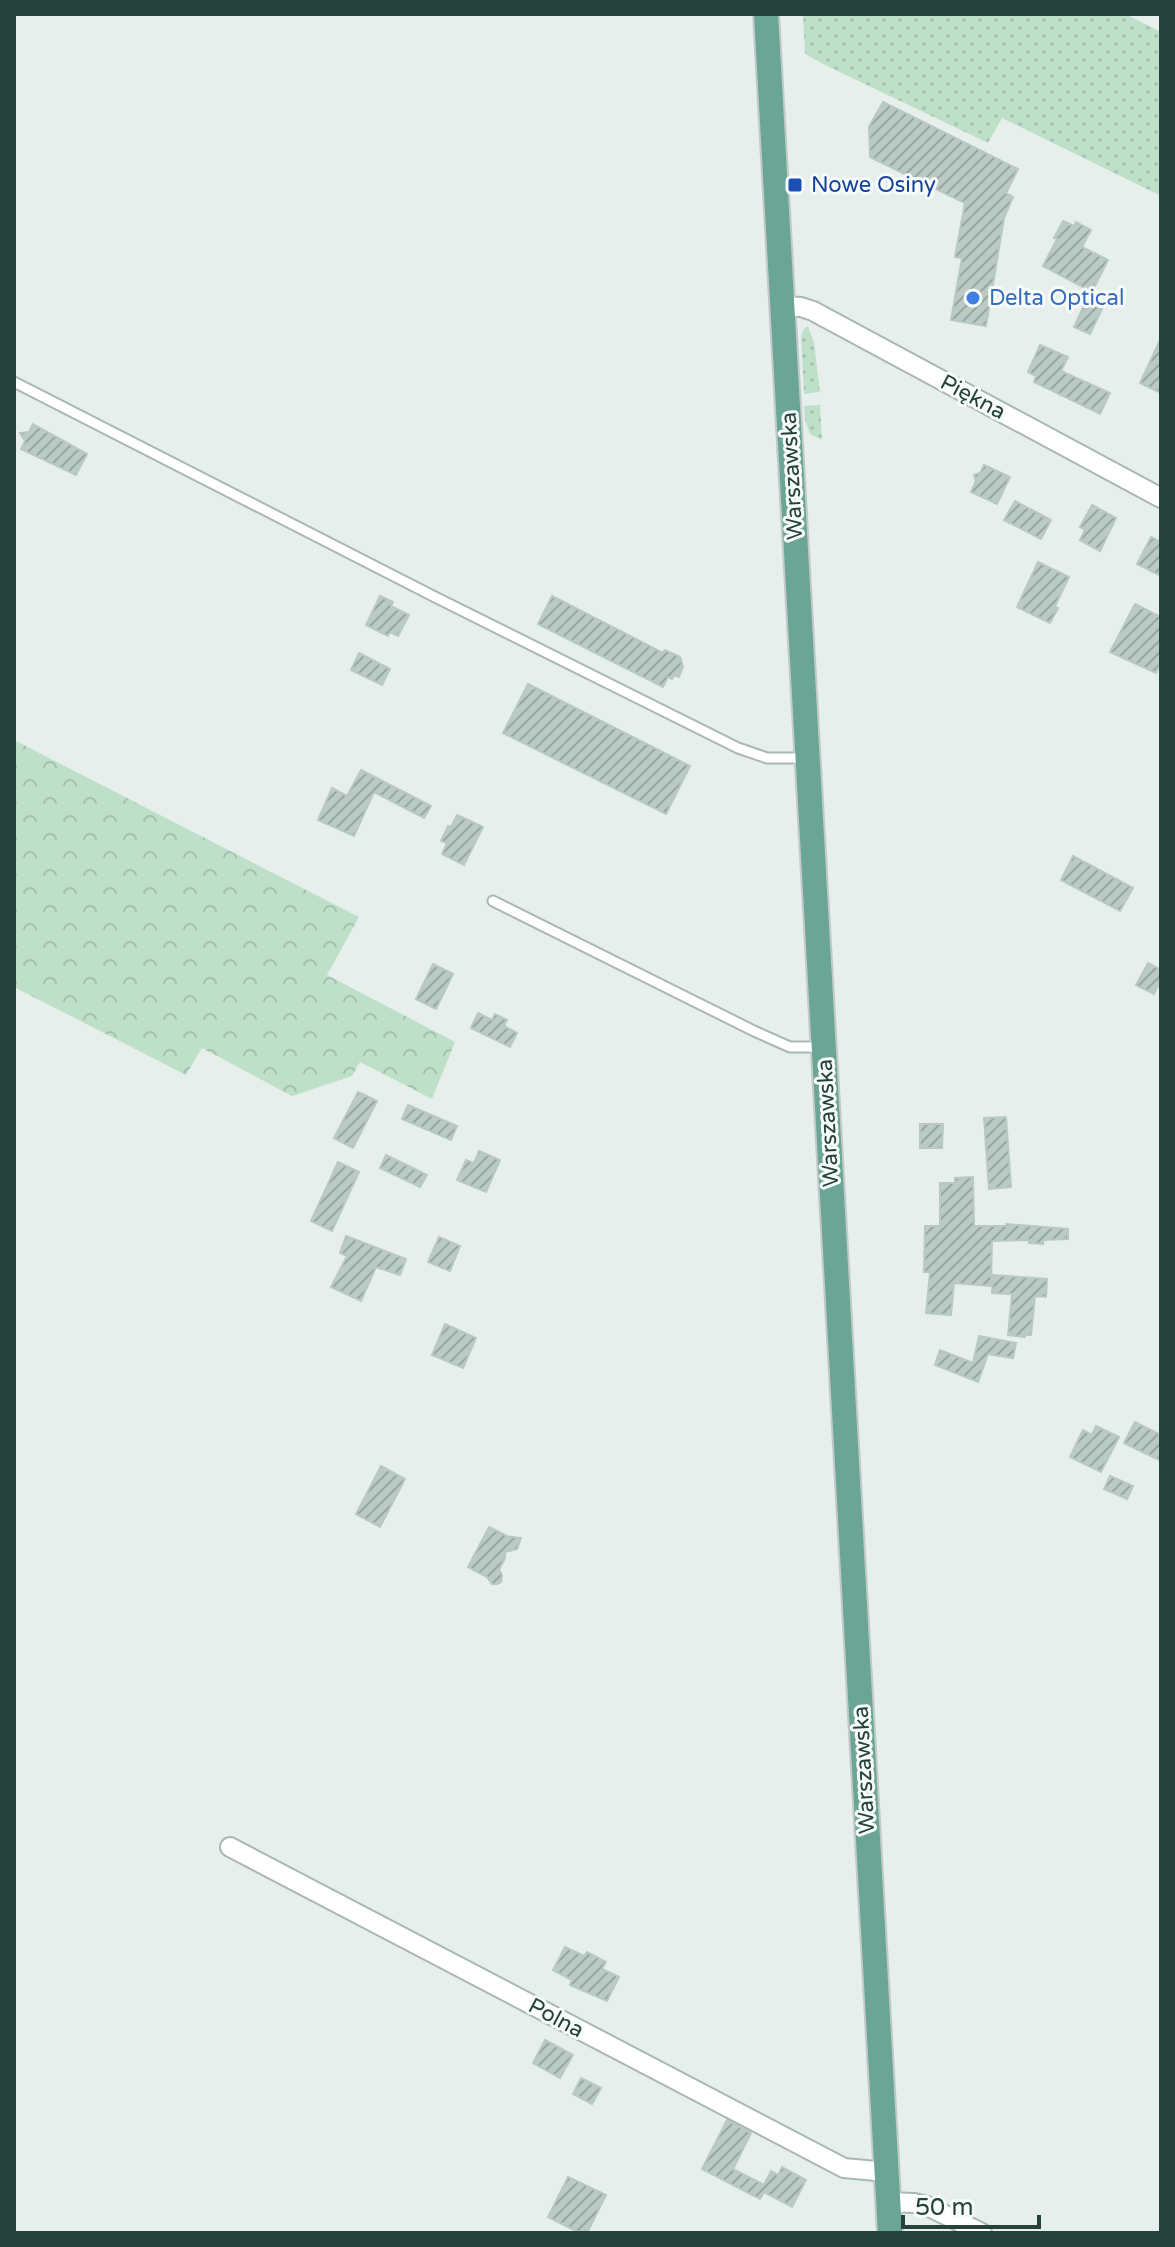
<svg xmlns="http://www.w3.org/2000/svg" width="1175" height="2247" viewBox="0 0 1175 2247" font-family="'Varela Round',sans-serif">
<defs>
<pattern id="grass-dots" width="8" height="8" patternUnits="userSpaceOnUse" patternTransform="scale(2)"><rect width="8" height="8" fill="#bfe0c8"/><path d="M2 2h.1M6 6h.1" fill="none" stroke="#a4c1ad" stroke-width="1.8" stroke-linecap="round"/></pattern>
<pattern id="forest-crowns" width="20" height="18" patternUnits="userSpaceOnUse" patternTransform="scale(2)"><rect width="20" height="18" fill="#bfe0c8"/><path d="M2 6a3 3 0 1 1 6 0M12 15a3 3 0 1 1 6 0" fill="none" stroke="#a4c1ad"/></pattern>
<pattern id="building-hatch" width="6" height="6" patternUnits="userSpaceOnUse" patternTransform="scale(2)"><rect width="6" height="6" fill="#bbcac4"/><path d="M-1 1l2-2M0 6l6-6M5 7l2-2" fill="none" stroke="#98a6a0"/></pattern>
</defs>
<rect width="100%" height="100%" fill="#e6efeb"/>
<path fill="url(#grass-dots)" d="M803 14H1125L1161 32V196L1002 118 988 143 825 65 805 54Z
M808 326 814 343 820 392 804 394 801 336 804 329Z
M820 405 822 440 810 434 805 420 804 406Z"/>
<path fill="url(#forest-crowns)" d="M14 740 359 917 327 975 455 1042 432 1099 360 1062 352 1076 292 1096 202 1048 186 1075 14 987Z"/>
<path fill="url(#building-hatch)" stroke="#b8c9c2" stroke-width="2" d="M883 102 1018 169 1006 193 1013 197 1004 218 986 326 951 320 962 258 955 257 965 203 870 157 869 127Z
M1063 221 1074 226 1076 222 1091 230 1082 247 1108 260 1092 292 1043 266 1057 239 1054 238Z
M1086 301 1102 309 1090 334 1074 327Z
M1161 338V393L1140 383Z
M1040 345 1068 357 1061 371 1110 393 1100 414 1034 382 1036 376 1028 372Z
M33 424 87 454 76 475 21 449 25 441 20 433 29 432Z
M984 465 1010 477 997 504 971 492 976 481 974 475 980 473Z
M1015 501 1051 520 1041 539 1004 520Z
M1092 505 1116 518 1100 551 1080 540 1085 530 1080 527Z
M1151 537 1161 542V576L1137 564Z
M1038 562 1069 577 1055 606 1058 608 1050 623 1017 607Z
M380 596 393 602 391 606 409 615 398 636 390 632 388 636 366 625Z
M552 596 663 653 665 650 680 657 683 667 679 677 674 675 672 679 668 677 663 687 538 624Z
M1135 604 1161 617V662L1156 673 1110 652Z
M359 653 390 669 382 685 351 670Z
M528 684 690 766 666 814 503 733Z
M361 770 431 806 424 818 374 792 354 836 318 820 332 788 347 796Z
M457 815 483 827 464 865 442 854 447 843 441 841 448 826 451 827Z
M1073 856 1133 888 1120 911 1061 880Z
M1148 963 1161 970V980L1154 994 1136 985Z
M433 964 453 974 436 1009 416 999Z
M478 1013 492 1020 495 1014 507 1020 504 1026 517 1033 510 1047 471 1028Z
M358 1092 377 1101 353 1148 334 1138Z
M408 1105 457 1126 451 1140 402 1119Z
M1006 1117 1011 1187 989 1189 984 1118Z
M920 1124H943L942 1148H920Z
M479 1151 500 1160 486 1192 457 1180 466 1160 474 1163Z
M386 1155 427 1175 420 1187 380 1168Z
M338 1162 359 1172 332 1231 311 1221Z
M973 1177 974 1226H1006V1224L1068 1229V1239L1043 1240V1244L1029 1243V1240L992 1241 991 1286 954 1283 951 1315 926 1313 930 1272H924L925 1226H940V1183H955V1178Z
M346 1236 406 1259 400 1275 376 1267 361 1301 331 1287 347 1256 340 1253Z
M439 1237 460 1246 450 1271 428 1262Z
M993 1275 1047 1279 1046 1297 1035 1296 1031 1335H1025V1337L1008 1335 1012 1294 992 1293Z
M445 1324 476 1338 463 1368 432 1355Z
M979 1336 1016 1343 1013 1358 988 1354 978 1382 935 1365 940 1350 973 1363Z
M1135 1422 1161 1435V1461L1124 1443Z
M1096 1426 1119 1437 1101 1472 1070 1457 1083 1430 1092 1435Z
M381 1466 405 1479 380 1527 356 1514Z
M1110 1476 1133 1486 1127 1499 1104 1489Z
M489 1527 507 1536 521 1538 517 1549 505 1552V1558L499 1570 502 1575 501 1582 497 1584H492L487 1577 468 1567Z
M565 1947 584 1956 587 1952 606 1962 602 1969 619 1977 607 2001 570 1985 572 1980 553 1970Z
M545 2040 573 2055 560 2078 533 2063Z
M581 2078 601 2088 592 2104 573 2094Z
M727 2120 751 2133 733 2169 764 2185 771 2171 778 2175 782 2167 806 2180 792 2207 764 2192 760 2199 702 2169Z
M568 2177 606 2195 587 2233H580L548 2217Z"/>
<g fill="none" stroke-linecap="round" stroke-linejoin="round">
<defs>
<path id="service" d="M14 382 435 597 738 748 767 758H806
M493 901 754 1031 790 1047H823"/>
<path id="minor" d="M783 306 801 307 813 311 1161 498
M230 1847 844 2168 887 2172
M888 2202 914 2203 927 2206 982 2233"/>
<path id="primary" d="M766 14 890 2233"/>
</defs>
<use href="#service" stroke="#a8b8b2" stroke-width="13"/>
<use href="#minor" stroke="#a8b8b2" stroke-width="22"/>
<use href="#primary" stroke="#c2cac8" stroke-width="28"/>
<use href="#service" stroke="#fff" stroke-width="9"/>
<use href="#minor" stroke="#fff" stroke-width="18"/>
<use href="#primary" stroke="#6aa596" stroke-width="24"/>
</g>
<rect fill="#1a4fb4" stroke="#f7fbf9" stroke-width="3" x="787" y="177" width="16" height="16" rx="4"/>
<circle fill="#3f7fe0" stroke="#f7fbf9" stroke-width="3" cx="973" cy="298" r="8"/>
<g text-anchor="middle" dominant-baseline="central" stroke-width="6" stroke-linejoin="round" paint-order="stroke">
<g font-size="22" fill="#164399" stroke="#f7fbf9" text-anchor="start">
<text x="811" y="185">Nowe Osiny</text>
</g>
<g font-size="22" fill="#366cbe" stroke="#f7fbf9" text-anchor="start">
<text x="989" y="298">Delta Optical</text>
</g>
<g font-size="22" fill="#24423a" stroke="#f7fbf9">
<text transform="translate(973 397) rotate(28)">Piękna</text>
<text transform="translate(792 476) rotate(-93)">Warszawska</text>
<text transform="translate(828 1123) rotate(-93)">Warszawska</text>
<text transform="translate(864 1770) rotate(-93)">Warszawska</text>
<text transform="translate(556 2018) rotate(28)">Polna</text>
</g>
</g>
<rect width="1175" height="2247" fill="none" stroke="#24423a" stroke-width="32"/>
<path d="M903 2215v12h136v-12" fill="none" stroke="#24423a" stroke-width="4"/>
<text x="915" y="2215" font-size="24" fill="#24423a" stroke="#f7fbf9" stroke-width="6" paint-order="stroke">50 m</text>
</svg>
